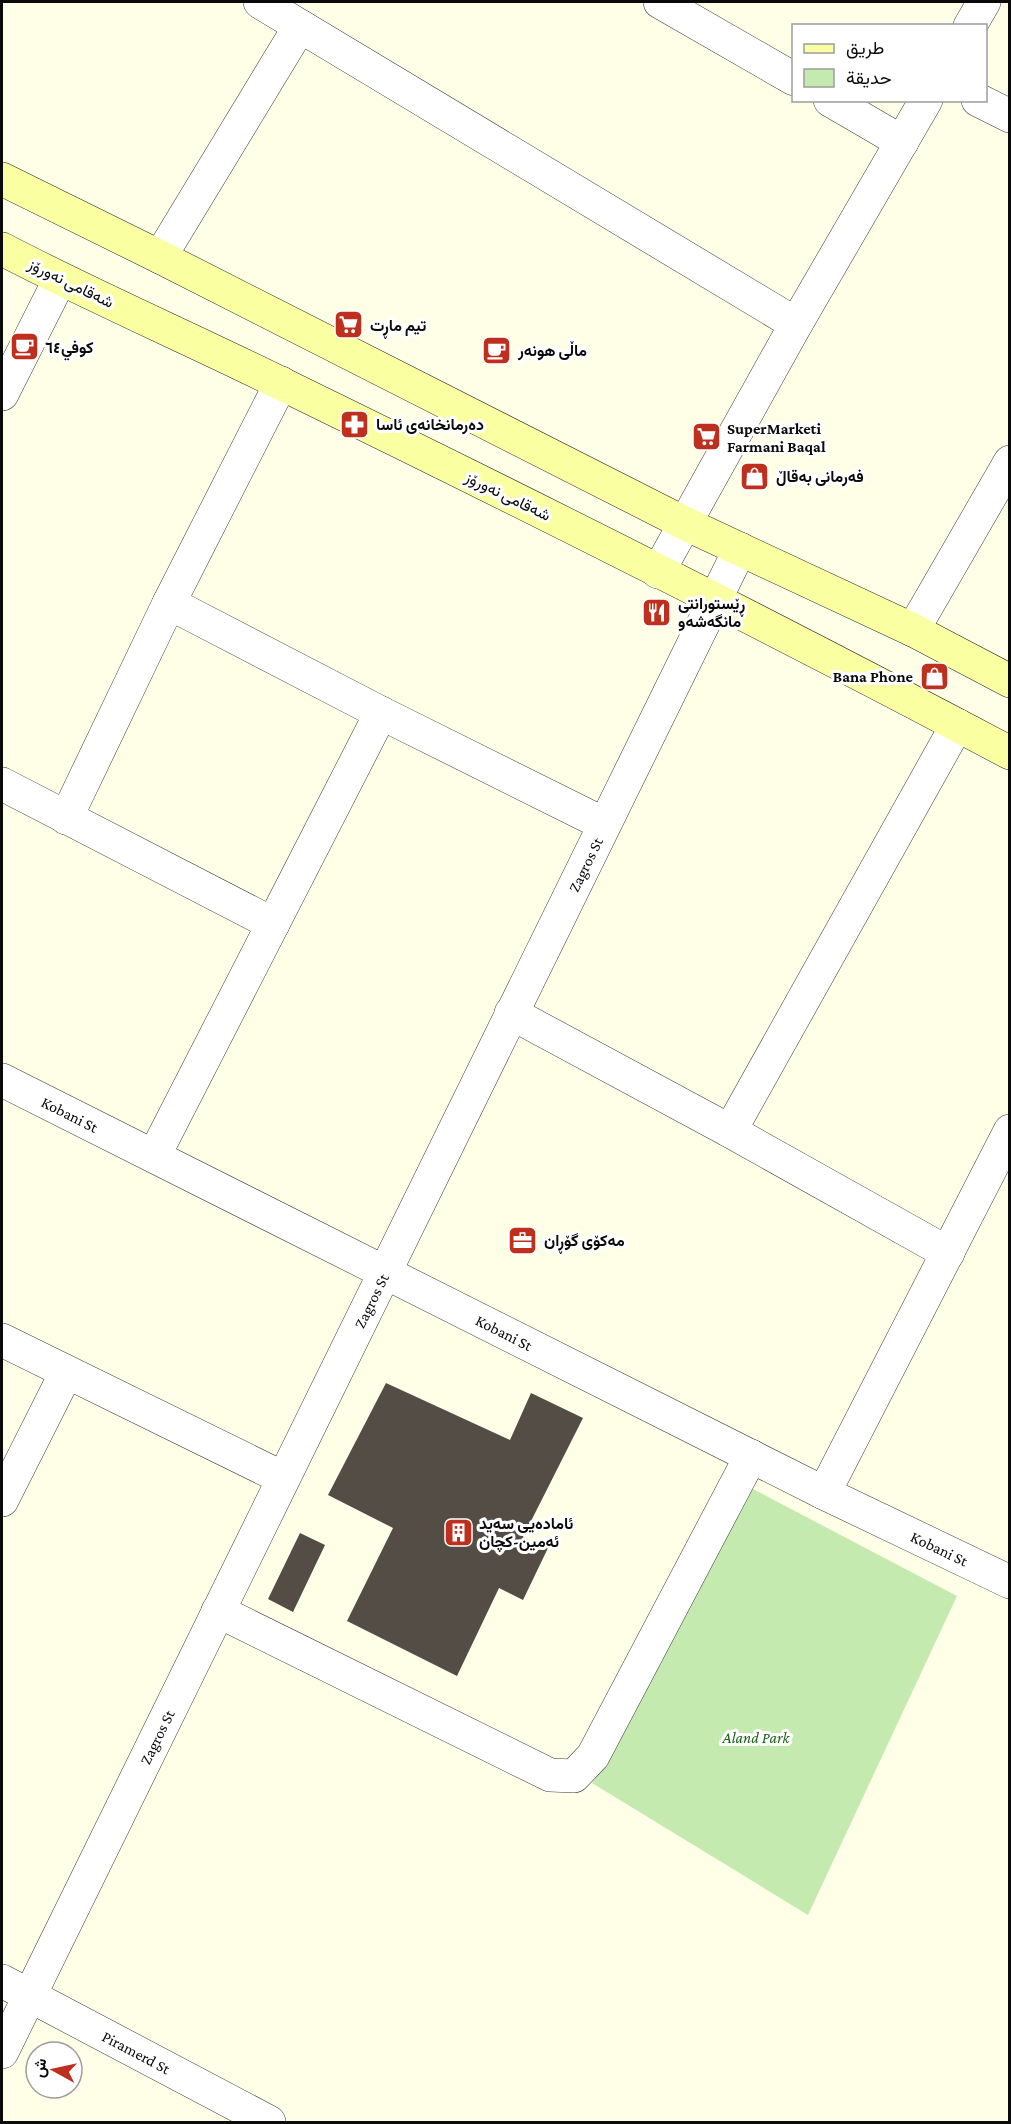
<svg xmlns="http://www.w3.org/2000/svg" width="1011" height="2124" viewBox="0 0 1011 2124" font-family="'Crimson Pro',Vazirmatn,serif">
<rect width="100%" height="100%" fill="#fffee7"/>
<path fill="#c5eab0" d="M749 1487 957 1596 808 1915 592 1783Z"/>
<path fill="#534d46" d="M386 1383 510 1440 531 1393 583 1418 523 1537 548 1548 523 1600 499 1588 457 1676 347 1621 393 1528 328 1495Z
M300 1533 325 1545 293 1612 268 1599Z"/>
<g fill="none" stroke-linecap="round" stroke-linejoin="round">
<defs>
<g id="minor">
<path d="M260 2 796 324"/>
<path d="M660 2 794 79"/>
<path d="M970 26 984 2"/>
<path d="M830 100 902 142"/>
<path d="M978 100 1010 116"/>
<path d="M160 257 300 26"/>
<path d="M2 394 60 279"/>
<path d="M658 572 796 324 926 100"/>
<path d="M169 603 381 713 604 824"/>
<path d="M913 630 1010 462"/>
<path d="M2 784 273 924"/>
<path d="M66 818 169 603 281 383"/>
<path d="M511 1013 730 1131 948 1253"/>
<path id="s1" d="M2 1080 824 1493 1010 1582"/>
<path d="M730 1131 957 725"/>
<path d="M154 1156 381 713"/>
<path d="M2 1340 283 1478"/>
<path d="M824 1493 1010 1131"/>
<path d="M2 1500 66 1373"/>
<path d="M218 1611 550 1775 574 1776 593 1756 751 1456"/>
<path id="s2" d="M2 2052 740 549"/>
</g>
<g id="tertiary">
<path id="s3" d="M2 1981 269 2122"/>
</g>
<path id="secondary" d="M2 179 160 257 686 524 913 630 1010 681
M2 249C94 297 189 338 282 384 526 503 769 625 1010 753"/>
</defs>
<use href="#minor" stroke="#3d3d3d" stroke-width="34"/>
<use href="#tertiary" stroke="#3d3d3d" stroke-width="34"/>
<use href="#secondary" stroke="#2c2c2c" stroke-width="34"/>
<use href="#minor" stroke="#fff" stroke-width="33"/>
<use href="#tertiary" stroke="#fff" stroke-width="33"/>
<use href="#secondary" stroke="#faffa2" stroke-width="33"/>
</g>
<defs>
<symbol id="supermarket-square" viewBox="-11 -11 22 22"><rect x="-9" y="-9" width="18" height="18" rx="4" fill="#bf2f1d" stroke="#fff"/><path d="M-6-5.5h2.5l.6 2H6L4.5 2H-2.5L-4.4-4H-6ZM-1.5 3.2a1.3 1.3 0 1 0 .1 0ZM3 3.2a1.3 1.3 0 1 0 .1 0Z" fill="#fff"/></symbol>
<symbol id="cafe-square" viewBox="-11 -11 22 22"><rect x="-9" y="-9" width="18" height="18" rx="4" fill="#bf2f1d" stroke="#fff"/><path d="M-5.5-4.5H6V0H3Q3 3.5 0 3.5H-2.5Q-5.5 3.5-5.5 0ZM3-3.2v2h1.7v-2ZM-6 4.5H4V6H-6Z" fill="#fff"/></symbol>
<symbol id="pharmacy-square" viewBox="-11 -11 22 22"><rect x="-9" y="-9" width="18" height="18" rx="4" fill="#bf2f1d" stroke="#fff"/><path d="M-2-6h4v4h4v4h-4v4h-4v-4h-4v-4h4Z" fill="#fff"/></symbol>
<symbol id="shop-square" viewBox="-11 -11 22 22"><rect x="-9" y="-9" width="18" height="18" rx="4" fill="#bf2f1d" stroke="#fff"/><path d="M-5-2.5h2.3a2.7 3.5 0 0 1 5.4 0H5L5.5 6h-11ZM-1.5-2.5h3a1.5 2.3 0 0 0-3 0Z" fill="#fff"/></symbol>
<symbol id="restaurant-square" viewBox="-11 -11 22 22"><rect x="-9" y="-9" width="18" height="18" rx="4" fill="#bf2f1d" stroke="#fff"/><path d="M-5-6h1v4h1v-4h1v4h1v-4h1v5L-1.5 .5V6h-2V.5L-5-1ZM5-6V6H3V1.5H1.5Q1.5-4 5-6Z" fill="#fff"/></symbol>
<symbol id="office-square" viewBox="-11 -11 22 22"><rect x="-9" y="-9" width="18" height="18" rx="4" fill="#bf2f1d" stroke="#fff"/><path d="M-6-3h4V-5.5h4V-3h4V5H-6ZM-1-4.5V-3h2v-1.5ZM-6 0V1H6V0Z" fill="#fff"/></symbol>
<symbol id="building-square" viewBox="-11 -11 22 22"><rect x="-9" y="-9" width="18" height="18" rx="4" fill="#bf2f1d" stroke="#fff"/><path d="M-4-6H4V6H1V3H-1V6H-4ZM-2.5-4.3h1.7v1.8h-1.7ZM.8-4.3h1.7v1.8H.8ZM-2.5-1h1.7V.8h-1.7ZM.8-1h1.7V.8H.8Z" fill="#fff"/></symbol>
</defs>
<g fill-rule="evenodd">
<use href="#supermarket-square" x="332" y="308" width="33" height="33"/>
<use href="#cafe-square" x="8" y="330" width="33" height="33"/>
<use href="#cafe-square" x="480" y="334" width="33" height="33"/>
<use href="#pharmacy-square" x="338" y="408" width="33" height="33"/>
<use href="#supermarket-square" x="690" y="420" width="33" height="33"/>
<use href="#shop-square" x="738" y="460" width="33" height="33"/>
<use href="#restaurant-square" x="640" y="596" width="33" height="33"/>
<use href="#shop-square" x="918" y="660" width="33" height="33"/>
<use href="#office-square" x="506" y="1224" width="33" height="33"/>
<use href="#building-square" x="442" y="1516" width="33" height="33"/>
</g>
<g text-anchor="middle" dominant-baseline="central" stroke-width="6" stroke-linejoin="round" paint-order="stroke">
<g font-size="16" fill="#0a0a0a" stroke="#fff">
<text transform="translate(71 283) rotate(26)">شەقامی نەورۆز</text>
<text transform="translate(508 496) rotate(26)">شەقامی نەورۆز</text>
<text stroke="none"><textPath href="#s2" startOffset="1323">Zagros St</textPath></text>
<text stroke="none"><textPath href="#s1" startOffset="76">Kobani St</textPath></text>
<text stroke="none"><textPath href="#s2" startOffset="837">Zagros St</textPath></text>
<text stroke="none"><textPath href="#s1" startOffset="562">Kobani St</textPath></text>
<text stroke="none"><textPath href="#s1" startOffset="1048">Kobani St</textPath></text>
<text stroke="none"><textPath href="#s2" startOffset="351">Zagros St</textPath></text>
<text stroke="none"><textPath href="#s3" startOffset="152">Piramerd St</textPath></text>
</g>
<g font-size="16" font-weight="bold" fill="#0a0a0a" stroke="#fff" text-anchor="start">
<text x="370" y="325">تیم ماڕت</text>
<text x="45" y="347">كوفي٦٤</text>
<text x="518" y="350">ماڵی هونەر</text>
<text x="376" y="424">دەرمانخانەی ئاسا</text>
<text x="727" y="428">SuperMarketi<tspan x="727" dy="18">Farmani Baqal</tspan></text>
<text x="776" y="476">فەرمانی بەقاڵ</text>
<text x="678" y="603">ڕێستورانتی<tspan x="678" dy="18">مانگەشەو</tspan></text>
<text x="913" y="676" text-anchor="end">Bana Phone</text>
<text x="544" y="1240">مەکۆی گۆڕان</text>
<text x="479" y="1523">ئامادەیی سەید<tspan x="479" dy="18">ئەمین-کچان</tspan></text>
</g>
<g font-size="16" font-style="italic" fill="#1c6419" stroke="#fff">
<text x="756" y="1737">Aland Park</text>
</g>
</g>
<rect width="1011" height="2124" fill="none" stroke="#0a0a0a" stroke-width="6"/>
<rect x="792" y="24" width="195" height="78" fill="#ffffff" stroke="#9d9d9d" stroke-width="1.5"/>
<rect x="804" y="44" width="30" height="9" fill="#faffa2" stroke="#9d9d9d" stroke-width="1.5"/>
<text x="846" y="54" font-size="18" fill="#0a0a0a">طريق</text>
<rect x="804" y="69" width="30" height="18" fill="#c5eab0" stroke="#9d9d9d" stroke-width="1.5"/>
<text x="846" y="84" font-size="18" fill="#0a0a0a">حديقة</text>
<g transform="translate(54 2070) rotate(278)"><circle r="28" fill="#ffffff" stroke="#9d9d9d" stroke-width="1.5"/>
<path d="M0-4.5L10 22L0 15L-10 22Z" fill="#bf2f1d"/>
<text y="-9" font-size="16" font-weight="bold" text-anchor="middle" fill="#0a0a0a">ش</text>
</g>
</svg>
